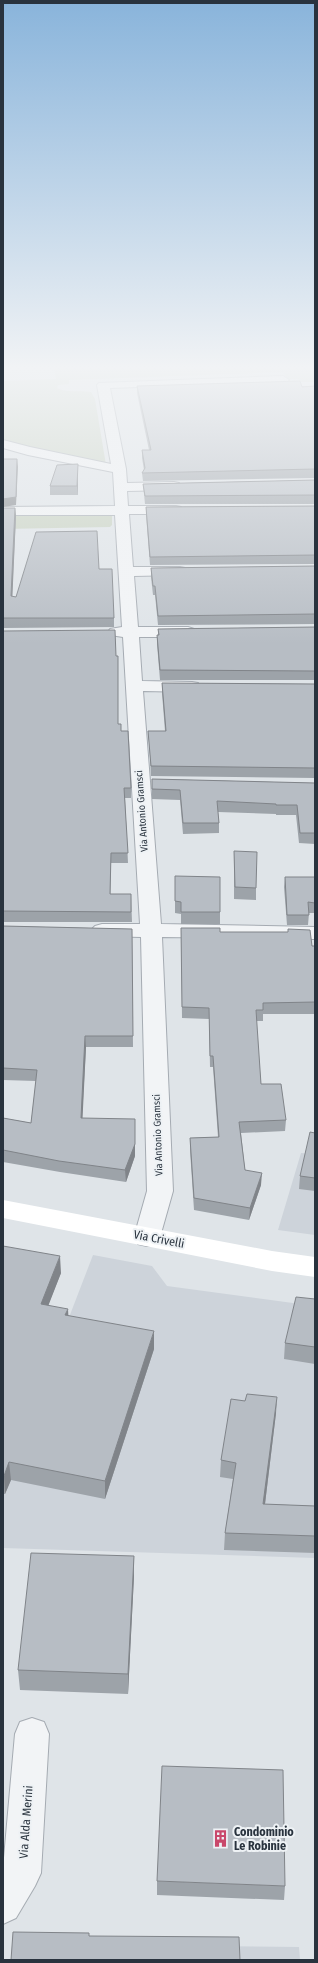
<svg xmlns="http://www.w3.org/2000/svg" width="318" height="1963" viewBox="0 0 318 1963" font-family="'Fira Sans Condensed',sans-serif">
<rect width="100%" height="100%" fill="#dfe4e8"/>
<path fill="#cdd3da" d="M301 1153 315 1154V1235L278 1230Z
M93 1255 152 1266 167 1286 315 1306V1558L3 1548V1489Z
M91 1945 299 1947 300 1960H90Z"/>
<path fill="#c7d1c0" d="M54 369H315V382H301L299 379H287L283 372 69 380V384L58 385 57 388C65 393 80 390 91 392L95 399 106 465 36 450 3 439V381L56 379Z
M3 514H112V525L110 527 3 529Z"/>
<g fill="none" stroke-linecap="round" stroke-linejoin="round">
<defs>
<path id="street" d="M283 376 289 380 287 382 110 388 126 469 127 483 174 482 179 483 181 486 179 489 174 490 127 491 128 506H176L181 507 183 510 181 513 176 514H129L133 567H180L185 568 187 571 185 574 180 575 134 576 138 627H188L194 629 196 632 194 635 188 637H139L142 681 192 682 198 683 200 687 198 691 192 692 143 691 161 924 315 927V939L162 937 173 1191 160 1237 156 1244 147 1246 138 1244 134 1237 147 1191 141 937 102 936 95 934 91 930 95 926 102 924H140L123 637 110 635 108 632 110 629 122 627 115 515H3V507L115 506 113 472 28 455 3 448V440L30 447 111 464 97 385 99 383Z
M32 1718 44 1722 49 1734 41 1873 35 1886 16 1918 3 1924V1869L15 1734 20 1722Z"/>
</defs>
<use href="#street" stroke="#a5abb2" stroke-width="2"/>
<use href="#street" fill="#f2f4f6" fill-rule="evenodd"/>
<path fill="#fff" fill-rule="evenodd" d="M3 1200 272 1251 315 1257V1277L272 1271 3 1218Z"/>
</g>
<path fill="#9da3a9" d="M137 386H315V478L143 481 142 473 144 470 142 458V450H149L137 393Z
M78 473V495H50V486Z
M315 480V504H145L143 484Z
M315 506V564L150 565 146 515V507Z
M3 508H15L16 516 12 596 16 597 99 569 114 618V627L3 628Z
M315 566V624L158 625 155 595H153L151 577V568Z
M315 627V680H160L157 644V635H158V629Z
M3 631 118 724 121 731 131 788V798H125L128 863H111L110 894H131L132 922H3Z
M162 683 315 684V778L151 776 149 741 148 731H165L162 693Z
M152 779 315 783V844L299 843 296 815H276V814L218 812 219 823V833L183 834 180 800 152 799Z
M234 851 256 888V900L234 899Z
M175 876 220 912V924H181V914L175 913Z
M285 877H315V913H309L308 925H287L284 887Z
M3 926 132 929 133 1047H86L82 1118 135 1156 126 1182 60 1172 3 1162V1118L31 1123 36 1081 3 1080Z
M181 928 220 932H288V929L312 946H315V1014H263V1021H256L261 1084 286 1120 285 1131 241 1133 245 1170 261 1185 249 1220 194 1210 190 1150V1138L218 1137 213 1067H210L209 1019 182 1018Z
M315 1133V1191L299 1189 300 1176Z
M3 1246 61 1273 48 1305 68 1315 154 1349 105 1499 11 1480 5 1494H3Z
M315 1299V1364L284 1359 285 1343Z
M245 1401 276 1413 265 1504 315 1506V1553L224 1550 225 1533 233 1479 220 1477 221 1460Z
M134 1556V1576L128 1694 20 1690 18 1670Z
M157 1881 285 1886 284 1900 157 1895Z"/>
<path fill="#808489" d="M17 459 18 467 16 505 3 507V499Z
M78 464V495L77 486Z
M15 508 16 516 12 605 11 596Z
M111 853V863L110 904V894Z
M85 1036 86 1047 82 1129 81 1118Z
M135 1119V1156L126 1182 125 1170Z
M262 1173 261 1185 249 1220 250 1208Z
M60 1256 61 1273 42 1322 41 1304Z
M68 1309 69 1327 65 1315Z
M154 1331V1349L105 1499V1481Z
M277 1397 276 1413 263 1520V1504Z
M9 1462 11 1480 5 1494 4 1476Z
M134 1556V1576L128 1694V1674Z"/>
<path fill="#b7bdc4" stroke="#808489" d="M300 381 302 387 315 386V469L142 473 145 468 142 450H151L137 386Z
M3 459H17L16 497 3 499Z
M78 464 77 486H50L57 465Z
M315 480V495L145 496 143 484Z
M315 506V555L150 557 146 507Z
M3 508H15L11 596 16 597 36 532 97 531 99 569H112L114 618H3Z
M315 566V614L158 616 155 586H153L151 568Z
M315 627V671L160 670 157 635H159L158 629Z
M115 630 116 656H118V724H121V731H128L131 788H124L128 853H111L110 894H131V912L3 911V631Z
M162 683 315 684V768L151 766 148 731H166Z
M152 779 315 783V833H300L297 805H276V804L217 801 219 823H183L180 790 152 789Z
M234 851 257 852 256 888 235 887Z
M175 876 220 877V912H181V902L175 901Z
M285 877H315V903L308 902 309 915H287Z
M3 926 132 929 133 1036H85L81 1118 135 1119V1144L125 1170 59 1161 3 1150V1118L31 1123 37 1070 3 1068Z
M181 928H220V932H288V929L310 930 312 946H315V1002L263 1003V1010H256L261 1084H281L286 1120 239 1122 245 1170 262 1173 250 1208 194 1198 190 1138 219 1137 213 1056H210L209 1008 182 1007Z
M310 1132 315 1133V1178L300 1176Z
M3 1246 60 1256 41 1304 68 1309 65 1315 154 1331 105 1481 9 1462 4 1476H3Z
M296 1297 315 1299V1347L285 1343Z
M247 1394 277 1397 263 1504 315 1506V1536L225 1533 236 1463 221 1460 231 1399 245 1401Z
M31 1553 134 1556 128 1674 18 1670Z
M162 1766 283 1770 285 1886 157 1881Z
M13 1932 89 1933V1936L239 1937 240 1960H11Z"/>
<linearGradient id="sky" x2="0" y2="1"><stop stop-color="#89b4db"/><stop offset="0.57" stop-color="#f1f3f5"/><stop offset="1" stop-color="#f1f3f5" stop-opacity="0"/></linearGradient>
<rect width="318" height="644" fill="url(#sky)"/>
<defs>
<symbol id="building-bare" viewBox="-9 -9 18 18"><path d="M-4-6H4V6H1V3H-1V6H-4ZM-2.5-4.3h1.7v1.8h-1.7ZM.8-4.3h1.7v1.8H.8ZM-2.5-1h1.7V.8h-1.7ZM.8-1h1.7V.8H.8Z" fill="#c9486b" stroke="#eef2f5" stroke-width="2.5" paint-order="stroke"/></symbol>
</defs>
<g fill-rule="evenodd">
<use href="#building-bare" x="208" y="1826" width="25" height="25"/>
</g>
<g text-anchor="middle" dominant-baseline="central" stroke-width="4" stroke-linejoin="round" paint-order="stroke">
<g font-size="10" fill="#29333e" stroke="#eef2f5">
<text transform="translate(142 811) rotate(-94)">Via Antonio Gramsci</text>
<text transform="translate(158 1135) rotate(-92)">Via Antonio Gramsci</text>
</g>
<g font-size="12" fill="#29333e" stroke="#eef2f5">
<text transform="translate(159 1239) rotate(11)">Via Crivelli</text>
<text transform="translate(26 1822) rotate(-86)">Via Alda Merini</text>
</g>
<g font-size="12" font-weight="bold" fill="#29333e" stroke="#eef2f5" text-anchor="start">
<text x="234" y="1832">Condominio<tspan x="234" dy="14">Le Robinie</tspan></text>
</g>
</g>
<rect width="318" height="1963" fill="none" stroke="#29333e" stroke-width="8"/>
</svg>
